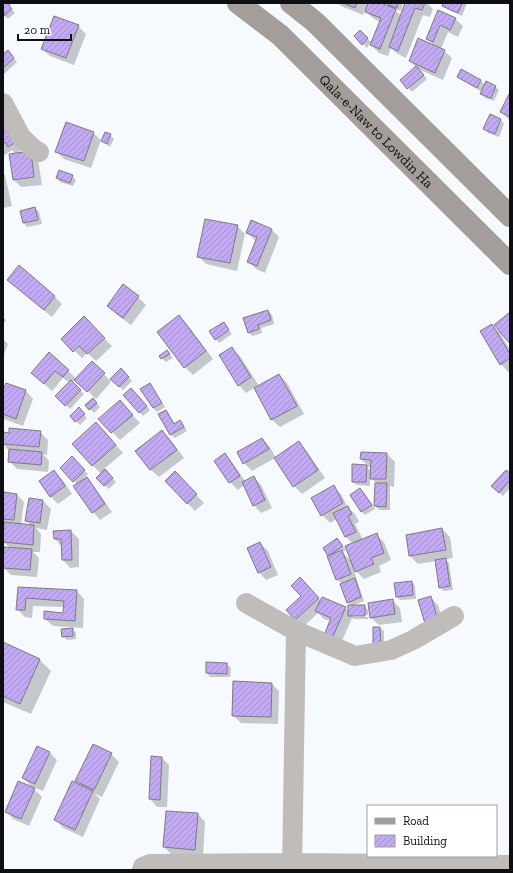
<svg xmlns="http://www.w3.org/2000/svg" width="513" height="873" viewBox="0 0 513 873" font-family="'Zilla Slab',serif">
<defs>
<pattern id="building-hatch" width="6" height="6" patternUnits="userSpaceOnUse"><rect width="6" height="6" fill="#c2aaf2"/><path d="M-1 1l2-2M0 6l6-6M5 7l2-2" fill="none" stroke="#a691ce"/></pattern>
</defs>
<rect width="100%" height="100%" fill="#f6f9fe"/>
<path fill="#0003" fill-rule="evenodd" d="M3 3H13L9 6 15 13 8 19 3 14Z
M338 3H366L369 5V3H378L393 9 389 4V3H403L401 11 394 9 402 16 407 3H427L433 9 430 17 423 15 406 58 398 54 391 48 388 56 379 53 371 45 380 22 374 19 365 10 363 15 341 6Z
M444 3H467L462 16 447 9 443 6Z
M438 12 455 19 463 26 458 37 448 32 441 49 444 51 452 58 443 80 418 69 427 79 412 92 401 80 416 67 410 61 435 46 427 39Z
M78 26 86 34 74 65 50 56 42 49Z
M360 31 371 42 367 48 355 36Z
M3 55H11L17 62 3 75Z
M462 71 481 81 485 85 495 87 499 90 494 101 485 98 481 94 482 92 462 80 458 77Z
M510 94V120L501 112Z
M490 115 501 120 504 124 499 137 488 133 484 129Z
M3 116 26 148 17 153 38 159 42 185 21 187 13 179 16 154 12 150 3 156Z
M93 133 101 140 91 168 64 159 57 152Z
M110 135 114 139 110 147 102 141Z
M3 173 5 175 12 206 4 208Z
M72 176 76 180 73 186 60 182 57 178Z
M35 208 39 212 42 224 27 227 24 223 21 211Z
M237 226 245 234 237 271 206 264 198 256Z
M271 229 279 237 265 273 256 269 248 261 256 241 247 233Z
M19 267 55 297 62 304 52 317 16 287Z
M123 286 138 297 146 305 131 325 116 314 108 306Z
M268 311 272 315 274 324 261 328 262 333 252 336 249 332Z
M179 316 187 324 213 359 193 375 185 367Z
M3 317 6 320 3 325Z
M84 318 112 346 96 361 87 353 82 358 62 339Z
M223 323 232 334 219 343 216 339Z
M492 326 500 333 510 350V371L508 372 501 364Z
M3 339 8 344 3 357Z
M232 349 240 356 259 386 279 375 287 383 304 414 280 427 272 420 254 388 246 393 239 385Z
M167 351 173 358 166 362 160 356Z
M49 354 77 379 104 374 111 382 96 399 75 379 72 383 84 394 70 409 57 396 70 383 63 378 52 391 32 373Z
M121 369 132 381 123 390 111 379Z
M150 384 153 388 165 407 157 412 153 408 142 389Z
M26 391 33 399 23 426 4 419 3 418V393Z
M135 392 150 410 143 416 140 412Z
M93 399 100 407 94 413 86 405Z
M79 409 87 418 80 425 71 416Z
M127 409 140 423 120 440 100 419Z
M166 411 169 415 175 424 180 421 184 425 187 431 175 438 171 435 159 415Z
M104 431 123 453 104 469 116 482 109 489 97 478 101 474 73 444Z
M40 432 48 440 47 455 43 454 49 461 48 472 17 469 9 461V451L4 445 3 449V433L10 434Z
M162 432 170 439 184 458 159 477 151 470 137 451Z
M262 439 270 447 276 458 298 443 306 450 325 478 302 494 294 486 275 458 252 471 244 463Z
M387 454 395 462 394 487 390 486V510H379L375 506 376 483 370 477V486L357 485 353 482V465L368 466 361 459ZM367 467H371V471Z
M225 455 232 462 245 481 254 477 261 485 272 508 261 513 254 505 244 485 238 490 230 482Z
M72 458 88 474 82 480 83 481 87 478 94 486 112 512 100 520 93 512 78 485 61 468Z
M54 472 62 479 72 494 58 504 51 497 40 481Z
M175 473 204 503 195 511 166 481Z
M510 474V488L503 496 496 490Z
M333 487 341 494 348 508 355 514 359 522 355 524 363 540 376 535 384 542 391 560 379 566 381 572 364 579 353 568 364 601 352 606 348 602 342 584 337 579 328 557 324 548 337 539 346 550 342 552 352 562 353 544 346 537 337 519 330 523 322 515Z
M360 489 364 493 375 509 365 515 362 512Z
M17 495 24 502 21 525 31 526 26 520 29 499 43 501 51 509 47 530 36 528 41 534 40 552H33L39 558 37 577 11 575 3 567 10 548 4 542 7 524 3 520V509Z
M442 529 450 537 453 558 445 559 449 563 453 590 443 591 440 587 436 561 418 564 410 556 407 535Z
M71 531 79 539V567L70 568 63 560 62 547 55 539 54 532Z
M260 543 268 551 278 575 266 580 259 572Z
M412 582 415 586 416 599 400 600 397 597Z
M308 586 321 601 345 608 349 612 364 606 368 610V615H353V617H368V619H353L352 618 338 650 331 647 330 621 324 619 318 613 303 627 295 619 302 596Z
M19 588 77 591 84 599 83 628 53 626 45 619 64 614V607L33 606 32 618 25 617 17 609Z
M431 598 438 605 446 631 419 601Z
M392 600 400 608 402 622 379 625 371 618Z
M374 628H380L384 631V653Z
M72 629 76 633V639L67 640 63 636Z
M3 643 40 660 51 671 31 714 3 702Z
M227 664 231 668 230 677H210L207 673Z
M272 684 279 691 278 724 241 723 233 715Z
M50 753 57 760 43 791 31 786 42 797 29 826 13 819 6 811 34 789 23 778Z
M111 754 119 762 102 797 94 793 100 799 83 837 63 828 56 820 83 787 76 780Z
M162 758 169 765 167 807H157L150 799Z
M198 814 205 822 203 857 172 855 164 847Z"/>
<path fill="url(#building-hatch)" stroke="#7c7a82" d="M3 3H7L12 9 4 16Z
M343 3H357L355 8Z
M368 3H381L396 9 380 49 370 45 381 18 365 12Z
M388 3H398L397 8 388 5Z
M405 3H425L422 10 415 8 398 51 389 47Z
M443 3H462L458 13 442 6Z
M438 10 456 18 450 30 440 25 433 42 426 39Z
M54 16 79 25 66 58 41 49Z
M360 30 368 38 362 45 354 36Z
M418 38 445 50 435 73 409 61Z
M8 50 14 58 3 68V54Z
M416 66 424 75 407 89 400 80Z
M461 69 481 80 477 88 457 77Z
M486 81 496 86 491 98 480 94Z
M510 92V117L500 112Z
M490 114 501 119 495 134 483 129Z
M3 117 19 140 8 147 5 142 3 144Z
M66 122 94 132 84 161 55 152Z
M105 132 111 134 107 144 101 141Z
M31 151 34 177 13 180 9 154Z
M59 170 73 175 70 183 56 178Z
M35 207 38 220 23 223 20 211Z
M205 219 238 225 230 263 197 257Z
M251 220 272 229 257 266 247 262 257 237 246 233Z
M19 265 55 296 44 310 7 280Z
M123 284 139 296 123 318 107 306Z
M268 310 271 320 258 325 259 329 248 333 243 318Z
M510 312V344L494 325Z
M179 315 206 351 184 368 157 332Z
M84 316 105 338 87 354 79 346 73 352 61 339Z
M224 322 229 330 215 340 209 331Z
M492 324 510 354V358L500 365 480 331Z
M232 347 251 377 238 386 219 355Z
M167 350 170 354 161 359 159 356Z
M49 352 69 370 63 377 55 371 44 384 31 373Z
M92 361 105 373 87 392 74 380Z
M121 368 129 377 119 387 110 379Z
M279 374 297 406 271 420 254 388Z
M71 380 81 390 65 406 55 396Z
M6 383 26 390 16 419 3 414V390Z
M150 383 162 403 153 408 140 389Z
M131 388 147 406 139 413 123 395Z
M93 398 97 403 89 410 85 405Z
M120 400 133 415 111 433 98 419Z
M79 407 85 414 75 422 70 416Z
M166 410 174 424 180 420 184 427 170 435 158 414Z
M96 422 116 445 92 466 72 444Z
M9 428 41 431 39 447 3 444V432L9 433Z
M162 430 177 450 150 470 135 451Z
M262 438 269 449 243 464 237 452Z
M299 441 318 470 293 487 274 458Z
M9 449 42 452 41 465 8 462Z
M361 452 387 453 386 479H370L371 460 360 459Z
M225 453 240 476 229 483 214 461Z
M72 456 85 470 73 482 60 468Z
M352 464 367 465 366 482H352Z
M105 469 113 478 104 486 96 478Z
M54 470 65 486 50 497 39 481Z
M506 470 510 473V480L499 493 491 486Z
M175 471 197 494 187 504 165 481Z
M254 476 265 500 253 506 242 482Z
M87 477 105 504 92 513 73 486Z
M375 483H387L386 507 374 506Z
M334 485 343 503 321 516 311 498Z
M360 488 372 505 361 512 350 495Z
M4 492 17 494 14 520 3 519V502Z
M29 498 43 500 40 523 25 521Z
M348 506 352 514 348 516 356 532 345 537 333 513Z
M4 522 34 525 33 545 3 542Z
M442 528 446 550 409 556 406 535Z
M71 530 72 560H62L61 539H54L53 531Z
M377 533 384 553 371 558 374 564 355 572 345 546Z
M337 538 343 546 328 556 323 548Z
M260 542 271 567 258 573 247 548Z
M4 547 32 549 30 570 3 568Z
M342 550 351 574 336 580 327 556Z
M446 558 450 586 439 588 435 560Z
M300 577 319 598 295 620 286 610 301 596 291 586Z
M355 578 361 597 347 603 340 584Z
M412 581 413 595 396 597 394 583Z
M18 587 77 590 75 621 44 619V611L63 613 64 601 26 598 25 610H16Z
M431 596 439 624 426 627 418 600Z
M322 597 346 607 330 643 322 640 331 618 315 611Z
M393 599 395 614 370 618 368 603Z
M348 605H365V616H348Z
M373 627H380L381 650H373Z
M73 628V636L62 637 61 629Z
M3 642 40 659 20 704 3 696Z
M206 662 227 663V674L206 673Z
M233 681 272 683 271 717 232 716Z
M93 744 112 753 94 790 75 781Z
M37 746 50 752 35 784 22 778Z
M151 756 162 757 160 800 149 799Z
M18 781 35 788 21 819 5 812Z
M72 781 93 791 75 830 54 820Z
M166 811 198 813 195 850 163 847Z"/>
<g fill="none" stroke-linecap="round" stroke-linejoin="round">
<path stroke="#bfbcb9" stroke-width="20" d="M3 103 21 137 34 149 39 152
M246 603 296 631 355 656 391 650 413 640 454 616
M142 870 143 867 150 864 292 863 510 865
M292 870 296 631"/>
<g stroke="#a39e9a" stroke-width="22">
<path id="s1" d="M238 3 280 35 510 264"/>
<path d="M291 3 315 22 510 216"/>
</g>
</g>
<g text-anchor="middle" dominant-baseline="central" stroke-width="3" stroke-linejoin="round" paint-order="stroke">
<g font-size="14" fill="#0d0e11" stroke="#fff">
<text stroke="none"><textPath href="#s1" startOffset="189">Qala-e-Naw to Lowdin Ha</textPath></text>
</g>
</g>
<rect width="513" height="873" fill="none" stroke="#0d0e11" stroke-width="8"/>
<rect x="367" y="805" width="130" height="52" fill="#ffffff" stroke="#9e9fa0"/>
<rect x="375" y="818" width="20" height="6" fill="#a39e9a" stroke="#9e9fa0"/>
<text x="403" y="825" font-size="12" fill="#0d0e11">Road</text>
<rect x="375" y="835" width="20" height="12" fill="url(#building-hatch)" stroke="#9e9fa0"/>
<text x="403" y="845" font-size="12" fill="#0d0e11">Building</text>
<path d="M18 34v6h53v-6" fill="none" stroke="#0d0e11" stroke-width="2"/>
<text x="24" y="34" font-size="12" fill="#0d0e11" stroke="#ffffff" stroke-width="3" paint-order="stroke">20 m</text>
</svg>
